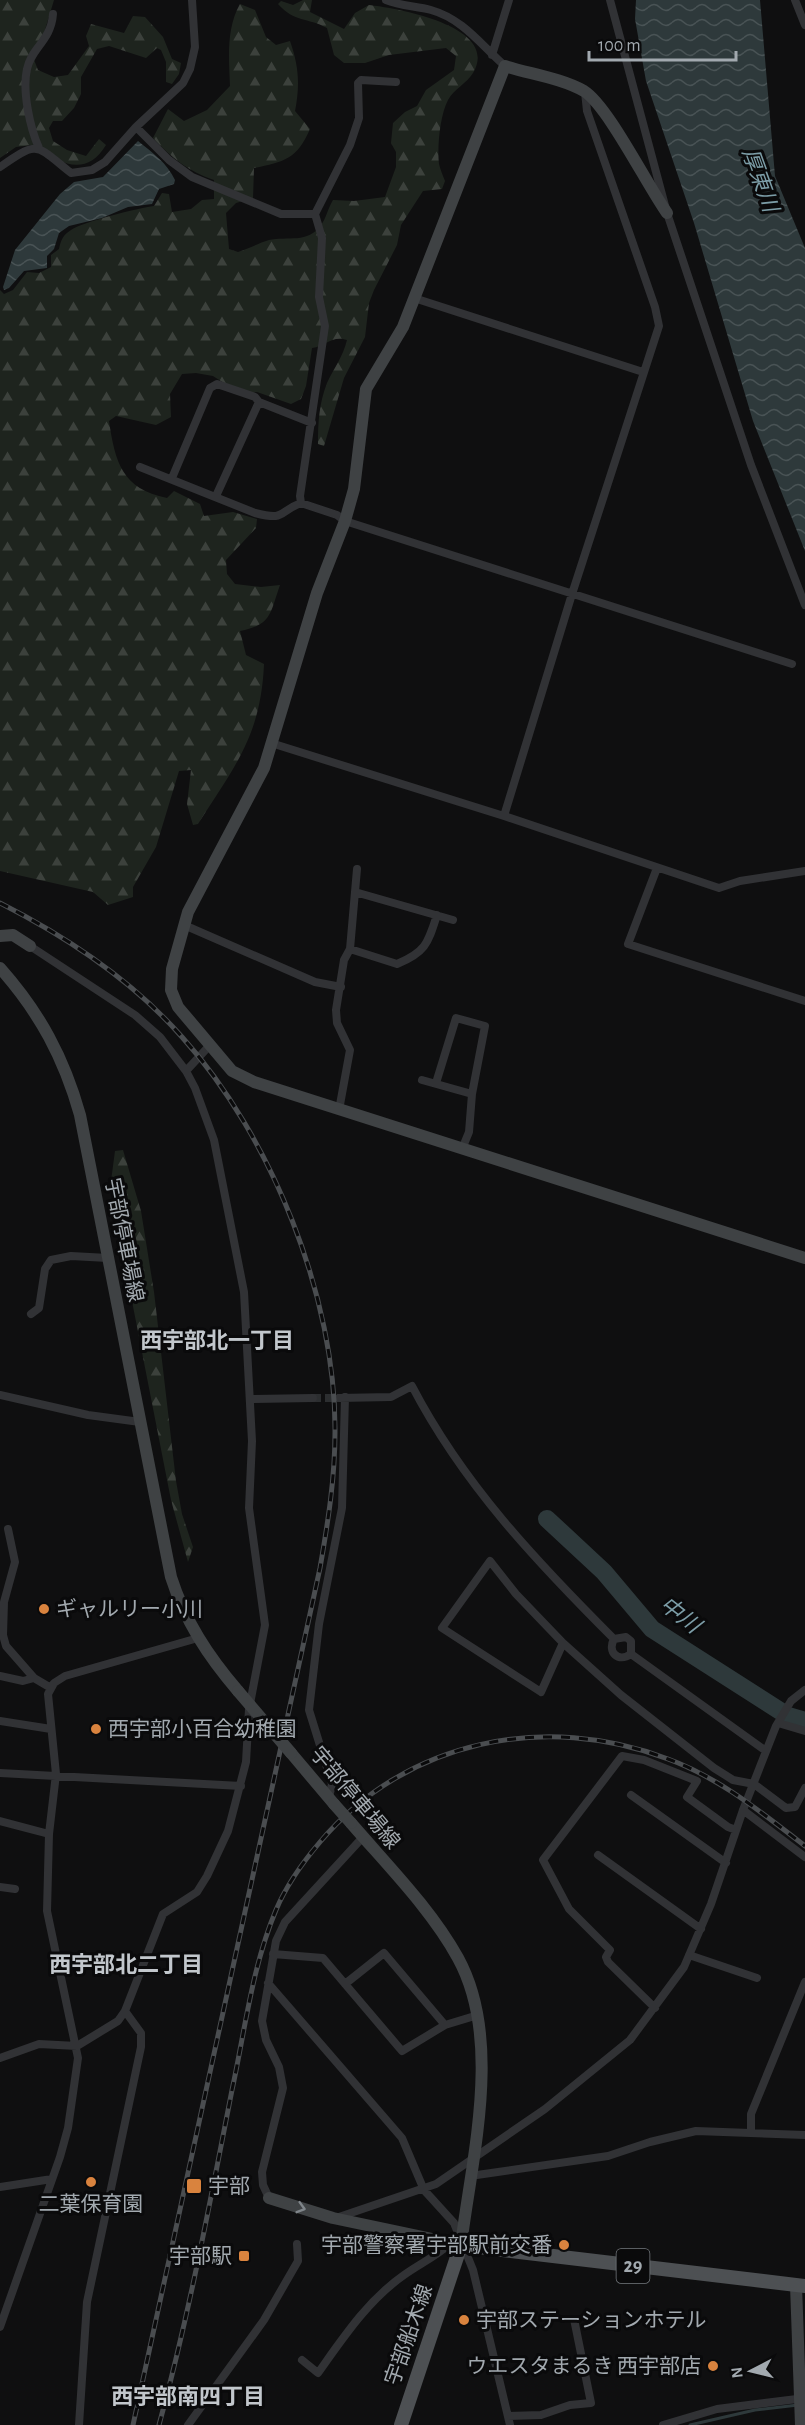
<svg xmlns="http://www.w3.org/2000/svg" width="805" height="2425" viewBox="0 0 805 2425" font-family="'Alegreya Sans','Noto Sans JP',sans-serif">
<defs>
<pattern id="forest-firs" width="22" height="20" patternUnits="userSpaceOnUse" patternTransform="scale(1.5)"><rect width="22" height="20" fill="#1e241e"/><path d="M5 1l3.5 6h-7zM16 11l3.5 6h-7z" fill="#3c413c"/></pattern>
<pattern id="water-waves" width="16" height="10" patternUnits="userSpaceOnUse" patternTransform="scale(1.5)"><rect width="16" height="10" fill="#2e393b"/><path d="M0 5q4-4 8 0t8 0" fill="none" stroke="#495355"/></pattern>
</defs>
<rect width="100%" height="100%" fill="#0f0f10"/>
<path fill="url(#forest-firs)" d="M0 0H54L44 33 31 52 38 70 54 77 68 75 89 46 86 36 91 24 124 33 133 16 145 17 163 37 172 59 181 63 179 74 172 84 166 82V62L161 50 157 48 146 58 109 46 97 49 81 77V94L74 108 62 121H53L49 128 53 141 67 150 86 156 99 139 106 145C88 175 61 168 40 144L16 147 0 158Z
M303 0H312L310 12 344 29 355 13 369 5C396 8 501 26 473 73 467 83 454 89 448 100 440 115 437 147 439 164 440 169 443 176 445 181L442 189 423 191 401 225 397 245 374 290 369 303 365 337 344 378 324 446 318 444C318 422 319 404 327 383 334 368 343 357 347 340 332 335 326 346 312 348L306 386 301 399 291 404 257 392 241 394 213 376 196 373 182 374 170 394 171 417 156 425 116 416 109 421C115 462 122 489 167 498L174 491 200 504 204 516 233 512 257 519 256 528 226 560 227 574 235 584 261 587 280 585C270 613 272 625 240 631L246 655 264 664C261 735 235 766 198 824L193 825 187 804 191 770 179 771 156 847 133 887V897L108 905 93 892 0 871V290L4 294 13 290 27 272 39 273 51 267V255L59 249C61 240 63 235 71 230 82 222 139 208 154 206L162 193 169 194 172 212 191 209 202 200 214 199V180C188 171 172 158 153 138L168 109 184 121 207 110 230 86C229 58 226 29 240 4L255 10 266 37 276 45 290 41C299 67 300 85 295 111L310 129C297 159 284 162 254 168L253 198 236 203 226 213 229 249 238 252C248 249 259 243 269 240 288 236 308 244 321 225 326 219 328 208 333 200L354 201 385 197 396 167V152L391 143 393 123 405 112 417 106 426 90 454 70 456 56 446 48 389 55 365 63H344L334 55 327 28C307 17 295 23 278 4L281 1 293 5Z
M123 1150 141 1211 154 1292 176 1481 182 1514 193 1547 188 1562 171 1500 110 1189 115 1151Z"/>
<path fill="url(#water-waves)" d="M636 0H760L775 176 805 248V551L753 421 694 223 646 81 635 19Z
M138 141C153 153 167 163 175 180L174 184 159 189 152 204 128 207 102 218 69 226 59 233 54 249 47 256V268L24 271 9 288 4 290 3 287 15 250 60 194 74 182 103 177Z"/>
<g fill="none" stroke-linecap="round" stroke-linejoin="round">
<path stroke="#2e393b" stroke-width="3" d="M690 2425 755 2410 798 2405"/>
<path stroke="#2e393b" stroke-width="18" d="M547 1519 604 1572 652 1629 788 1716 805 1721"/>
<path stroke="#2c2e30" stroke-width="8" stroke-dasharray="8 4" stroke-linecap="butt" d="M313 1398H339"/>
<path stroke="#313235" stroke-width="8" d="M386 0C400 6 416 6 431 10 463 19 481 45 505 66
M610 0 667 213 751 465 805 605
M795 0 805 25
M492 55 509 0
M136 127 169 160 192 177 281 214H315L322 238 319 297 325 326 300 496 301 503 337 515 345 521 792 664
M39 148C30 128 22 91 27 69 31 48 51 41 53 14
M0 167C39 140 35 144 71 173L92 170 105 162 136 127 183 83 190 69 195 47 192 0
M315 214 350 145 359 118 358 83 361 80 396 82
M414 298 643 372
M140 467 255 513C287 521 277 512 301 503
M172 478 210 388 217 384 255 397 259 402
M216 496 259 402 312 423
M271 743 504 816 719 888 740 881 805 871
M504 816 572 594 659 326 655 307 587 111 585 92
M657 868 628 944 805 1001
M355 892 453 920
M184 925 315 982 341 987
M350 949 397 964C426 952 428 943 437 915
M186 1071 210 1045
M422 1080 472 1094
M436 1083 456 1018 485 1026 472 1094 469 1132 462 1149
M339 1110 350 1050 337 1023 336 1010 344 960 350 949 357 869
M31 1314 39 1308 45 1269 51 1260 71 1256 108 1258
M0 1395 88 1415 140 1422
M339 1398 391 1397 412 1386C463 1484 536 1561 614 1639
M250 1399 313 1398
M8 1529 15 1562 4 1602 3 1635 6 1646 34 1678
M490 1561 516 1594 563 1643 541 1692 442 1628Z
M614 1639C607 1652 618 1663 631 1654
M614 1639 626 1637 631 1641V1654
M563 1643 621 1695 714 1768 733 1780 754 1784 786 1808 795 1807 805 1788
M631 1654 766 1751
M0 1676 23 1681 34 1678 51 1688
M0 1721 51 1729
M778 1723 805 1731
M0 1773 241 1786
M631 1795 726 1863
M329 1797 332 1784 309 1710 319 1624 342 1508 345 1397
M743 1810 805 1857
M0 1821 49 1834
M598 1855 701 1929
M0 1887 15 1889
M273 1954 323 1958 402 2051 445 2025 478 2015
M689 1955 757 1978
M268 1983 402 2138 424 2190 454 2223 473 2270 510 2425
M345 1984 384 1953 445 2025
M655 2008 608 1962 606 1957 610 1950 569 1909 543 1860 622 1756 644 1760 697 1781 687 1797 728 1827 736 1830
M0 2058 39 2044 77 2046 118 2021 125 2011 163 1914 197 1892 207 1876 228 1831 246 1762 249 1709 265 1625 249 1508 252 1441 244 1292 214 1140 195 1088 186 1071 160 1037 135 1015 30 946
M751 2131V2114L805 1982
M470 2176 608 2156 650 2142 696 2131 805 2135
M0 2187 52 2179
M269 2198 263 2185 262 2172 283 2088 279 2067 266 2040 262 2021 276 1941 285 1922 363 1837
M336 2218 436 2184 545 2109 630 2040 684 1967 711 1904 743 1810 776 1726 791 1701 805 1690
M0 2327 60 2157 68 2128 78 2058 47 1911 49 1834 56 1774 48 1694 54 1683 65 1676 198 1638
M302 2360 318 2373C343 2338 368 2300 404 2275 421 2263 435 2257 451 2243
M508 2416 541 2415 570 2405 591 2403 574 2319
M79 2425 87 2302 141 2047V2033L125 2011
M188 2425 264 2320 298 2261 297 2244
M663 2425 717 2409 805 2398"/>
<path stroke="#3f4244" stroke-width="12" d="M667 213C647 185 608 106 584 91 561 78 530 74 505 66L403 327 366 389 354 489 345 521 317 593 264 768 188 912 172 969 171 990 178 1007 232 1071 254 1082 805 1258
M0 936 13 935 30 946
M0 968C40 1013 64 1058 80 1115L171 1577C185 1621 208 1656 238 1691
M291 1753 334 1804
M269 2198 333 2218 461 2245C472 2156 503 2040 458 1958 431 1909 388 1866 351 1823
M796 2285 801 2425"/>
<path stroke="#4d5053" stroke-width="14" d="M401 2425 461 2245 805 2286"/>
<defs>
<path id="rail" d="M0 903C67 937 132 980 182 1037 272 1137 336 1298 335 1432 335 1478 328 1522 320 1568L133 2425
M159 2425C189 2315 210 2202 232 2090 245 2030 252 1967 276 1910 286 1886 303 1862 320 1842 406 1740 545 1712 668 1759 720 1778 762 1813 805 1846"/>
</defs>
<use href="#rail" stroke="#4a4d50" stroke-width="5"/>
<use href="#rail" stroke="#0a0a0b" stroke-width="3" stroke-dasharray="9" stroke-linecap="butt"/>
<path stroke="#3f4244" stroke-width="12" d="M238 1691 291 1753
M334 1804 351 1823"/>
</g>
<defs><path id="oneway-chevron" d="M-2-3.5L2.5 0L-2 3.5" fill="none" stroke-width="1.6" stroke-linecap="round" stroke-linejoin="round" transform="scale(1.5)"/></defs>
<use stroke="#7f858a" href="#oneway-chevron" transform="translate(301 2208) rotate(16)"/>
<g fill="#d9833e" stroke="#0a0a0b" stroke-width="2">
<circle cx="44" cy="1609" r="6"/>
<circle cx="96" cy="1729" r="6"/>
<circle cx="91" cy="2182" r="6"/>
<rect x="186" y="2178" width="16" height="16" rx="3"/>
<circle cx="564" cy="2245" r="6"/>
<rect x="238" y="2250" width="12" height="12" rx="3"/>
<circle cx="464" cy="2320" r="6"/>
<circle cx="713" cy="2366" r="6"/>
</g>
<g text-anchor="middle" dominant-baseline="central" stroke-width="6" stroke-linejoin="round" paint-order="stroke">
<rect fill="#0a0a0b" stroke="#74797e" stroke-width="1.5" x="616.5" y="2249" width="33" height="34" rx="4.5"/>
<g font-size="20" font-weight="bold" fill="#a2a9af">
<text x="633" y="2266">29</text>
</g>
<g font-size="21" fill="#a2a9af" stroke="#0a0a0b">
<text transform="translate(124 1240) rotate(79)">宇部停車場線</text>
<text transform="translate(355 1798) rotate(50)">宇部停車場線</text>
<text transform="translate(409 2335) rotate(-71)">宇部船木線</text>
</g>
<g font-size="21" fill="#a2a9af" stroke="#0a0a0b" text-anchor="start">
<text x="56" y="1609">ギャルリー小川</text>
<text x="108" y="1729">西宇部小百合幼稚園</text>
<text x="208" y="2186">宇部</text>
<text x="91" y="2204" text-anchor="middle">二葉保育園</text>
<text x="552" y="2245" text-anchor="end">宇部警察署宇部駅前交番</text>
<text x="232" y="2256" text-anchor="end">宇部駅</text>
<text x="476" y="2320">宇部ステーションホテル</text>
<text x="701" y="2366" text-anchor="end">ウエスタまるき 西宇部店</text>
</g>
<g font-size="22" font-style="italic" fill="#7c9da7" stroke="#0a0a0b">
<text transform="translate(760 180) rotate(70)">厚東川</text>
<text transform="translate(680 1615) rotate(38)">中川</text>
</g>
<g font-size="22" font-weight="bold" fill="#c2c7cc" stroke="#0a0a0b">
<text x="217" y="1341">西宇部北一丁目</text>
<text x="126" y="1965">西宇部北二丁目</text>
<text x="188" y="2397">西宇部南四丁目</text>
</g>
</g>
<g transform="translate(751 2371) rotate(263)" stroke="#0a0a0b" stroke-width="4.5" paint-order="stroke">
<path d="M0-4.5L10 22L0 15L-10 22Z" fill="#a2a9af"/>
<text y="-9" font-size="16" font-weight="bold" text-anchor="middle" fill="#a2a9af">N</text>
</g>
<path d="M589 51v9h147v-9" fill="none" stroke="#a2a9af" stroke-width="3"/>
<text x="598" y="51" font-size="18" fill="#a2a9af" stroke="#0a0a0b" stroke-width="4.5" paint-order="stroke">100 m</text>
</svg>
